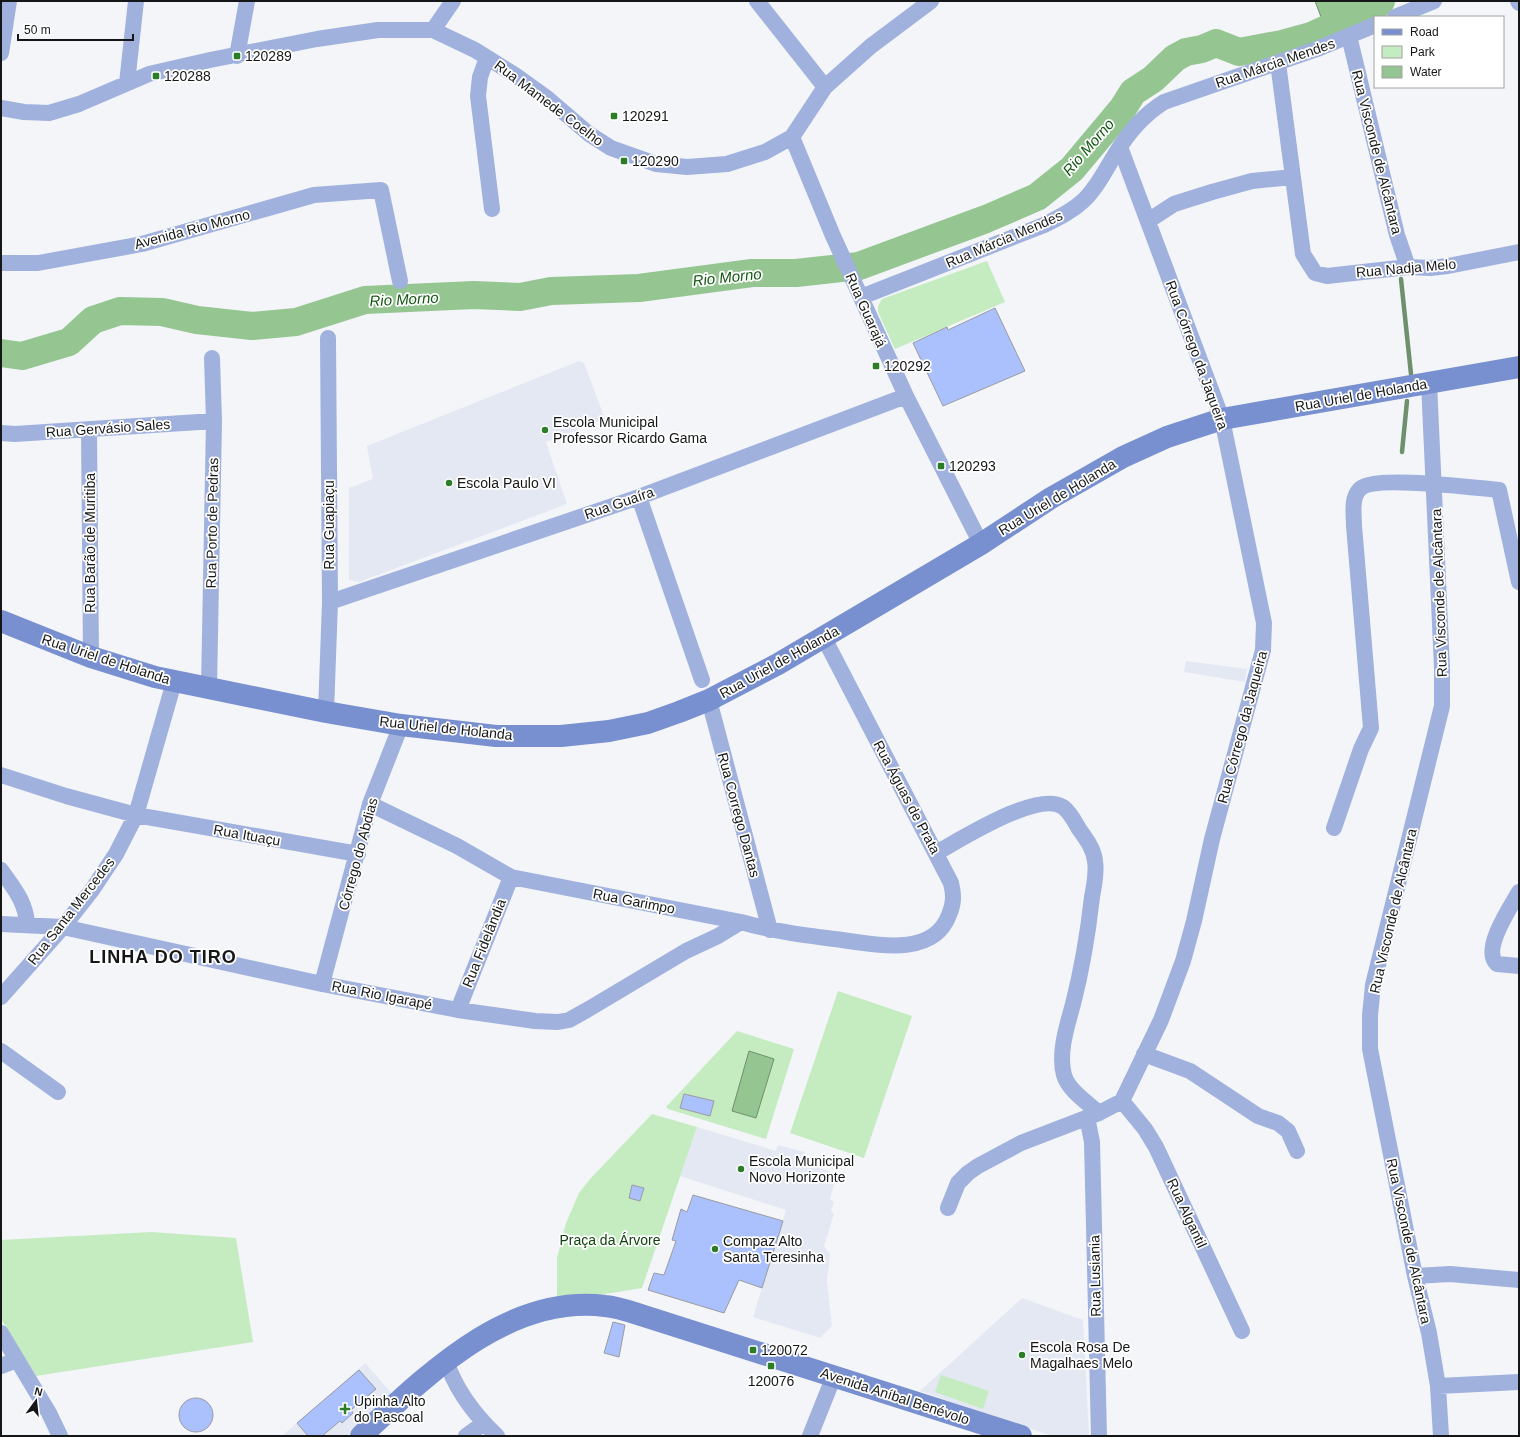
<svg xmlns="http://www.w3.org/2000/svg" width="1520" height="1437" viewBox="0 0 1520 1437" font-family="Arial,sans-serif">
<rect width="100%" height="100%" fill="#f3f5f8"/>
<path fill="#e4e8f3" d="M579 361 584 363 605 419 546 442 567 504 359 582 349 580V488L373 479 367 446Z
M1186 661 1247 669 1245 682 1184 672Z
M697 1127 776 1151 778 1145 805 1152 802 1162 837 1174 830 1199 834 1202 831 1211 834 1214 824 1246 830 1254 827 1281 832 1326 820 1338 753 1317 786 1210 680 1176Z
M1022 1298 1083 1320 1089 1436H1052L920 1391Z
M365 1363 394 1396 346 1436H307L305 1434 303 1436H282Z"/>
<path fill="#c5ebc1" d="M987 261 1005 302 895 349 878 312V306L882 299Z
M838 991 912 1016 864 1158 790 1133Z
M737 1031 794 1049 766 1139 668 1109 666 1107Z
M652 1114 697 1127 642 1288 557 1302V1258L566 1223 579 1193 590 1179Z
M151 1232 236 1238 253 1342 36 1376 1 1319V1240Z
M941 1375 989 1391 983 1409 935 1392Z"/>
<path fill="#95c590" stroke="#6f906c" d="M1315 1H1381L1324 25Z
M749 1051 774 1059 756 1118 732 1111Z"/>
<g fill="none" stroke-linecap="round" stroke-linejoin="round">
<path stroke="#6f906c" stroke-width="4.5" d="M1401 279 1411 374
M1402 452 1407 401"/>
<path stroke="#95c590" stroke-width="28" d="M1 353 22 356 69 342 93 320 120 311 162 312 197 320 252 326 296 322 365 300 474 295 520 297 551 291 639 288 752 273H796L859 266 986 219 1037 197 1072 169 1123 108 1133 92 1153 79 1175 58 1186 52 1202 49 1216 43 1239 52 1282 44 1311 36 1331 27 1341 17 1359 14 1376 6 1381 1"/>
</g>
<path fill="#abc1fe" stroke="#9a9b9f" d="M995 308 1025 371 943 406 913 343 947 327 948 330Z
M684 1094 714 1101 710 1116 680 1108Z
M632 1185 644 1188 640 1201 629 1198Z
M693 1195 783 1221 762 1288 739 1280 724 1313 648 1290 654 1273 664 1275 676 1241 672 1240 681 1209 687 1212Z
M613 1322 625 1325 619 1357 604 1353Z
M359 1370 376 1389 351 1410 353 1413 342 1423 340 1421 322 1436H308L297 1423Z
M179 1415a17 17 0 1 1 34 0a17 17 0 1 1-34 0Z"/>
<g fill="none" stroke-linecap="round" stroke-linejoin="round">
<path stroke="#a0b1de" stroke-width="16" d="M757 1 825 87
M1518 1 1519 3
M1395 17 1434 1
M433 30 453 1
M1349 36 1397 235 1408 267
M1 53 9 1
M237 56 247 1
M487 58 480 77 478 96 492 209
M1278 63 1303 254 1315 273 1327 276 1408 267 1430 268 1448 266 1519 252
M127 83 136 1
M1 108 24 112 49 113 79 104 149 74 210 60 317 39 378 30H433L475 50 515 75 547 98 589 134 611 148 656 164 687 167 727 164 765 152 792 137 825 87 871 46 931 1
M792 137 833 236 906 396 981 544
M1148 221 1174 204 1212 192 1252 181 1293 177
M1 263H38L142 244 314 195 381 190 400 281
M861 297 1044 225C1058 218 1071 212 1083 201 1097 188 1106 169 1116 153 1128 133 1145 114 1164 102L1317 49 1375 25
M1429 383 1442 668V706L1373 985 1370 1015V1049L1415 1276 1429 1333 1438 1386 1441 1436
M89 429 91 657
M1 433 15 434 214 421
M639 497 702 680
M330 602 639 497 906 396
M209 688 214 421 212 358
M709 700 770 930
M326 712 330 602 328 338
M1 775 66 796 136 815 358 854
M370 804 457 846 511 877 741 922C772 931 803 935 834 939 870 943 932 960 949 915 954 903 954 895 951 883L824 638
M1334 828 1361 749 1371 728 1354 526C1354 514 1351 499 1359 490 1371 474 1476 488 1499 490L1519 582
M936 853C960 840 1038 790 1063 807 1070 812 1075 822 1079 829 1086 839 1094 849 1095 861 1097 873 1094 886 1092 897 1088 933 1082 969 1073 1004 1067 1026 1058 1053 1064 1075 1068 1090 1088 1103 1099 1113
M1 870C13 887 26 902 27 924
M1519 892C1511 906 1481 950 1497 964L1519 966
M1 924 63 927 322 984 458 1010 535 1021 558 1022 569 1020 587 1010 686 951 718 936 741 922
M322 984 370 804 401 725
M1 997 63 927 92 890 116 854 136 815 174 682
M458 1010 511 877
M1 1051 58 1092
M1144 1054 1190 1071 1258 1116 1278 1123 1288 1131 1297 1151
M1122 1101 1145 1129 1156 1147 1242 1331
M1087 1117 1092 1142 1099 1436
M948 1208 958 1183 968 1173 978 1166 1021 1143 1099 1113 1122 1101 1161 1020 1183 961 1194 921 1212 839 1263 650 1264 623 1222 419 1120 147
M1415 1276 1450 1274 1519 1280
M1 1333 49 1413 60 1436
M446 1360C455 1389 475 1415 497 1436
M1 1366 17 1360
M1438 1386 1519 1382
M466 1436 484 1423
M810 1436 834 1376"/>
<path stroke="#788fd0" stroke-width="22" d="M1 621 91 657 155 677 326 712 401 725 496 736H561L609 731 648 723 679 712 709 700 778 664 981 544 1051 498 1123 457 1167 437 1222 419 1519 367
M361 1436C427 1375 507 1294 605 1306 618 1307 631 1312 644 1316L1021 1436"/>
</g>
<g fill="#2c7d28" stroke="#fff" stroke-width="1.5">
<rect x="233" y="52" width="8" height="8" rx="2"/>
<rect x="152" y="72" width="8" height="8" rx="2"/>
<rect x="610" y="112" width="8" height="8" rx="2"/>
<rect x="620" y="157" width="8" height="8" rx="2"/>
<rect x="872" y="362" width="8" height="8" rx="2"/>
<circle cx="545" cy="430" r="4"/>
<rect x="937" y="462" width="8" height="8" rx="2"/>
<circle cx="449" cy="483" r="4"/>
<circle cx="741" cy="1169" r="4"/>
<circle cx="715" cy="1249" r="4"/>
<rect x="749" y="1346" width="8" height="8" rx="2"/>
<circle cx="1022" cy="1355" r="4"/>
<rect x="767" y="1362" width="8" height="8" rx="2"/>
<path d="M343 1403h4v4h4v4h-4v4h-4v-4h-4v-4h4z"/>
</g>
<g text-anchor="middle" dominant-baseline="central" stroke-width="3.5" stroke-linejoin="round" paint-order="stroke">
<g font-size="14" fill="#151617" stroke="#fff" text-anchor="start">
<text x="245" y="56">120289</text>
<text x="164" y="76">120288</text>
<text x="622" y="116">120291</text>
<text x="632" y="161">120290</text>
<text x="884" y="366">120292</text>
<text x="553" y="422">Escola Municipal<tspan x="553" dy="16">Professor Ricardo Gama</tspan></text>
<text x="949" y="466">120293</text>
<text x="457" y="483">Escola Paulo VI</text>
<text x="749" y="1161">Escola Municipal<tspan x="749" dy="16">Novo Horizonte</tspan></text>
<text x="723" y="1241">Compaz Alto<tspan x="723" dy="16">Santa Teresinha</tspan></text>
<text x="1030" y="1347">Escola Rosa De<tspan x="1030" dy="16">Magalhaes Melo</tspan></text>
<text x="761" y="1350">120072</text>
<text x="771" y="1381" text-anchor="middle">120076</text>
<text x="354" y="1401">Upinha Alto<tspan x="354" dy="16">do Pascoal</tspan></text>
</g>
<g font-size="14" fill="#151617" stroke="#fff">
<text transform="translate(1275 63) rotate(-19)">Rua Márcia Mendes</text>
<text transform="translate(549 103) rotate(37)">Rua Mamede Coelho</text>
<text transform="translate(1377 152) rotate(76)">Rua Visconde de Alcântara</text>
<text transform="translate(192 229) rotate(-15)">Avenida Rio Morno</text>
<text transform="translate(1004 239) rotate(-23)">Rua Márcia Mendes</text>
<text transform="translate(1406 268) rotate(-5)">Rua Nadja Melo</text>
<text transform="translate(866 310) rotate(66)">Rua Guarajá</text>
<text transform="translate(1197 355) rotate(70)">Rua Córrego da Jaqueira</text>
<text transform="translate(1361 395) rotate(-10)">Rua Uriel de Holanda</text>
<text transform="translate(108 428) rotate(-4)">Rua Gervásio Sales</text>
<text transform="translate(1057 497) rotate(-31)">Rua Uriel de Holanda</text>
<text transform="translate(619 503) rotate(-19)">Rua Guaíra</text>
<text transform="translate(212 523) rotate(-89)">Rua Porto de Pedras</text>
<text transform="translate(329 525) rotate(-90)">Rua Guapiaçu</text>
<text transform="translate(90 543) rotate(-90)">Rua Barão de Muritiba</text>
<text transform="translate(1439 593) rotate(-92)">Rua Visconde de Alcântara</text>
<text transform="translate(106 659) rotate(18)">Rua Uriel de Holanda</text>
<text transform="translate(779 662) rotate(-29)">Rua Uriel de Holanda</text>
<text transform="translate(1242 727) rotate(-75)">Rua Córrego da Jaqueira</text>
<text transform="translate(446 728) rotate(6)">Rua Uriel de Holanda</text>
<text transform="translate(907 797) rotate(62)">Rua Águas de Prata</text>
<text transform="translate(739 815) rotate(75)">Rua Corrego Dantas</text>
<text transform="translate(247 835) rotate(10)">Rua Ituaçu</text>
<text transform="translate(358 854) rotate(-75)">Córrego do Abdias</text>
<text transform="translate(634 901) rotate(11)">Rua Garimpo</text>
<text transform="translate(71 911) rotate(-52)">Rua Santa Mercedes</text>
<text transform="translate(1393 911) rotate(-77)">Rua Visconde de Alcântara</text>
<text transform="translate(484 943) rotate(-68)">Rua Fidelândia</text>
<text transform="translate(382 995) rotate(11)">Rua Rio Igarapé</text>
<text transform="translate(1187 1213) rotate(65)">Rua Algantil</text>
<text transform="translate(1409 1241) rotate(78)">Rua Visconde de Alcântara</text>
<text transform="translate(1095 1276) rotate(-91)">Rua Lusiania</text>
<text transform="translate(895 1396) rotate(18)">Avenida Aníbal Benévolo</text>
</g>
<g font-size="14" fill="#10420e" stroke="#fff">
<text x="610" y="1240">Praça da Árvore</text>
</g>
<g font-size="15" font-style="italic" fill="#135611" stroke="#fff">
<text transform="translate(1088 147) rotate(-49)">Rio Morno</text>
<text transform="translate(727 277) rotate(-6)">Rio Morno</text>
<text transform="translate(404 299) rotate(-3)">Rio Morno</text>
</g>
<g font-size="18" font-weight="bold" letter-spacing="1" fill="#151617" stroke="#fff">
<text x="163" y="957">LINHA DO TIRO</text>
</g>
</g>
<rect width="1520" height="1437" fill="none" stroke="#151617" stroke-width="4"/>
<rect x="1374" y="16" width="130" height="72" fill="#ffffff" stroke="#a1a2a2"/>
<rect x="1382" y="29" width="20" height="6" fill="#788fd0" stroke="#a1a2a2"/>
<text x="1410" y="36" font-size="12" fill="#151617">Road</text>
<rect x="1382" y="46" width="20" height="12" fill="#c5ebc1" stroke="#a1a2a2"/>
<text x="1410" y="56" font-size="12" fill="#151617">Park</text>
<rect x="1382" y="66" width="20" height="12" fill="#95c590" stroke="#a1a2a2"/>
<text x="1410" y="76" font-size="12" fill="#151617">Water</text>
<g transform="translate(36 1401) rotate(15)" stroke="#ffffff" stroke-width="3" paint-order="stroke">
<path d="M0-3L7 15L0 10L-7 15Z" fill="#151617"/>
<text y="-6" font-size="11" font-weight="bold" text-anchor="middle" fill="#151617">N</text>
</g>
<path d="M18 34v6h115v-6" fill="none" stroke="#151617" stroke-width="2"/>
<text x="24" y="34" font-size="12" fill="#151617" stroke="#ffffff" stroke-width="3" paint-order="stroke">50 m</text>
</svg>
